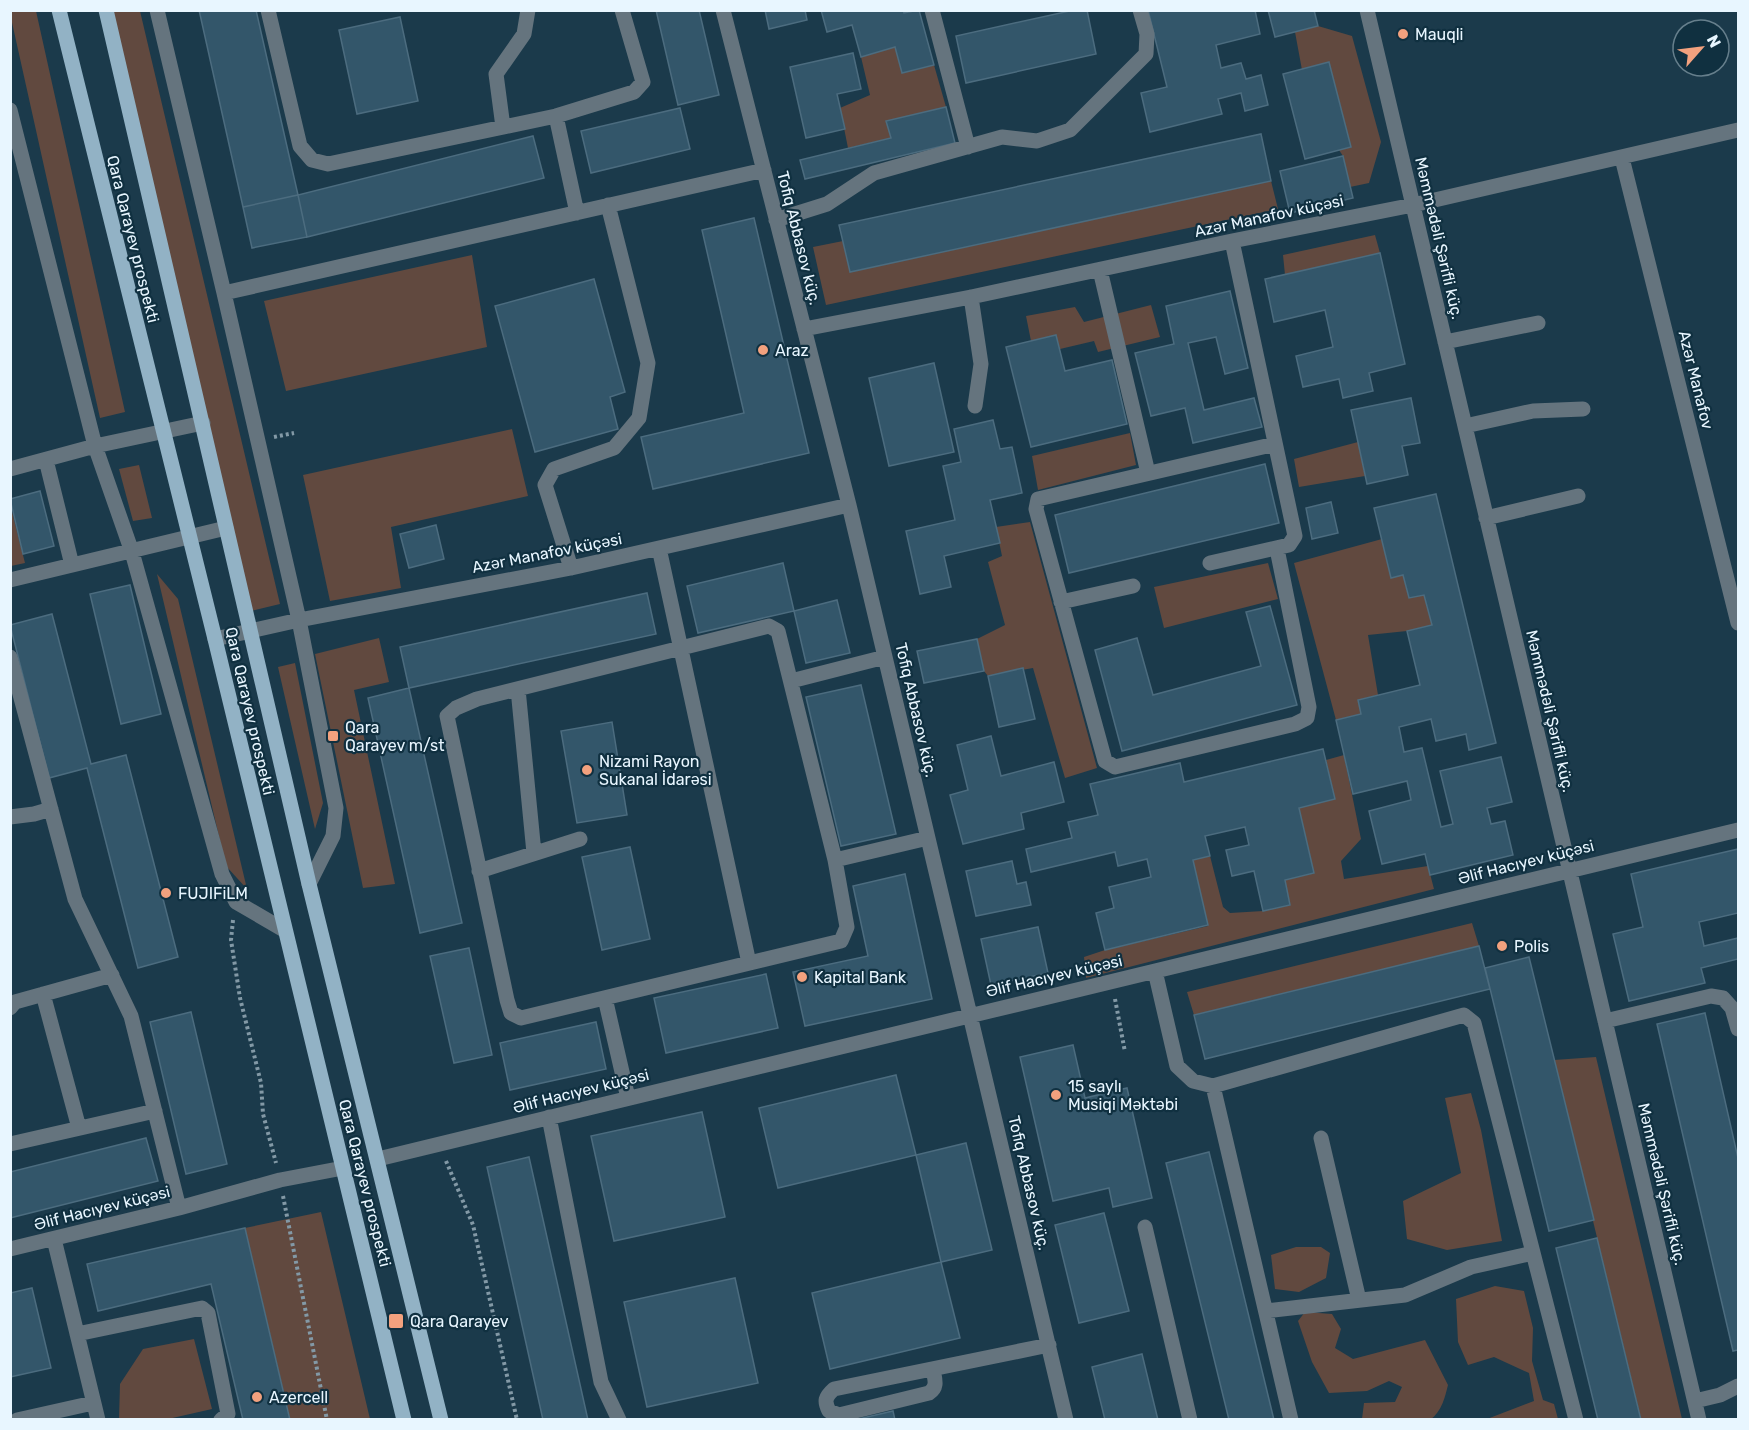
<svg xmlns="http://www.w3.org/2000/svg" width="1749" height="1430" viewBox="0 0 1749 1430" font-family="Rubik,sans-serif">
<rect width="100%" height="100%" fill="#1b3a4b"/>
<path fill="#61493f" d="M10 11H36L125 412 100 418 11 18Z
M110 11H140L280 604 251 611Z
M1318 26 1352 36 1381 142 1369 183 1350 187 1343 156 1339 150 1351 147 1302 70 1295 32Z
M895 47 903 73 934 65 946 107 887 121 891 138 848 148 840 108 870 95 861 57Z
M1271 181 1278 209 826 305 813 247 843 241 850 272Z
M1375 235 1380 253 1285 275 1283 255Z
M472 255 487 347 286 391 264 301Z
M1151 305 1160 337 1098 352 1094 341 1060 349 1056 335 1031 341 1026 316 1075 307 1084 322Z
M512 429 528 496 391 527 401 588 330 601 303 475Z
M1130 433 1136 465 1038 490 1032 456Z
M1358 442 1365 476 1299 487 1294 459Z
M139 465 152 518 133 521 119 469Z
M10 504 25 563 11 566H10Z
M1030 522 1097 768 1065 778 1033 668 988 676 984 671 977 639 1005 625 988 562 1002 556 996 527Z
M1382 539 1391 578 1403 575 1409 598 1424 595 1432 625 1407 631 1368 635 1378 695 1358 700 1361 714 1336 720 1294 563Z
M1268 563 1278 599 1164 628 1154 587Z
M157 574 178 599 247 889 226 866Z
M379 638 389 682 354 690 395 884 363 888 315 654Z
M295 663 323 803 315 829 278 667Z
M1344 755 1361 839 1341 861 1344 879 1428 866 1434 889 1086 978 1084 957 1105 950 1208 926 1193 860 1210 856 1223 907 1230 913 1263 911 1290 905 1285 880 1314 873 1299 808 1335 799 1326 760Z
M1472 923 1479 946 1194 1015 1187 992Z
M1596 1057 1682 1419H1641L1554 1060Z
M1471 1093 1481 1130 1502 1241 1447 1250 1407 1239 1403 1201 1461 1173 1445 1098Z
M321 1212 370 1419H290L245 1228Z
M1296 1247H1321L1330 1253 1326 1278 1299 1292 1275 1289 1271 1255Z
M1495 1286 1524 1291 1533 1328 1532 1361 1543 1400 1554 1404 1558 1419H1487L1534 1401 1529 1373 1494 1357 1468 1365 1458 1342 1456 1299Z
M1305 1312 1332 1314 1341 1329 1335 1348 1353 1359 1425 1340 1448 1385C1445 1397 1442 1411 1430 1420L1362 1419 1364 1403 1395 1402 1402 1387 1389 1381 1367 1391 1329 1393 1312 1362 1298 1321Z
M194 1339 212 1409 168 1419H119L120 1384 143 1349Z"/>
<path fill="#33566a" stroke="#4c6c7f" stroke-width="1.5" d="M199 10H256L298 195 243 207Z
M656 10H699L719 95 678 105Z
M765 10H805L807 20 769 29Z
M821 10H903L904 13 919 10 934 65 902 73 895 47 861 57 852 25 827 32Z
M1074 10H1087L1096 54 966 83 956 36Z
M1148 10H1255L1260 34 1216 45 1221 68 1241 63 1246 79 1261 75 1268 105 1245 111 1241 93 1218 99 1222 114 1150 132 1141 93 1167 87Z
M1268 10H1314L1318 26 1275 37Z
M400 17 418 101 357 114 339 30Z
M853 53 861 89 837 94 845 129 806 138 790 67Z
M1329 62 1351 147 1305 159 1283 74Z
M946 107 955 143 805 179 800 160 891 138 886 121Z
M680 108 690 149 591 173 581 131Z
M1261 134 1271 181 850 272 839 225Z
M533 136 544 178 307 237 298 195Z
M1343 156 1353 198 1290 213 1280 171Z
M298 195 307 237 252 248 243 207Z
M754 218 809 453 653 489 641 437 744 413 702 230Z
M1380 253 1405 364 1369 373 1373 391 1343 398 1339 379 1303 387 1296 356 1333 347 1325 310 1274 322 1265 279Z
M594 279 625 392 610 397 618 429 535 452 495 306Z
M1230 291 1248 368 1225 374 1216 337 1188 343 1204 410 1254 398 1262 427 1193 443 1185 408 1151 416 1135 353 1174 344 1166 306Z
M1056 335 1065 371 1112 360 1127 424 1031 447 1006 347Z
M934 363 954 452 889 466 869 378Z
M1411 398 1420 443 1402 446 1408 475 1367 484 1351 410Z
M993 420 1000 449 1012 447 1022 493 990 500 1000 543 944 556 951 587 920 594 906 531 955 520 943 466 961 462 954 429Z
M1265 464 1279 523 1069 573 1055 515Z
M40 491 54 546 23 554 10 499Z
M1436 494 1496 743 1469 750 1466 734 1436 741 1431 719 1399 727 1404 752 1422 748 1441 827 1453 824 1440 771 1501 757 1512 802 1487 808 1491 824 1505 821 1513 855 1430 875 1425 854 1382 864 1369 811 1411 800 1407 781 1353 794 1336 720 1361 714 1358 700 1420 685 1407 631 1432 625 1424 595 1409 598 1403 575 1391 578 1374 508Z
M1331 502 1338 533 1312 539 1306 508Z
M436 525 444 559 409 568 400 534Z
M783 563 794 611 698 633 687 586Z
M130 585 161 714 121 724 90 594Z
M647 593 656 634 409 688 400 647Z
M837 600 850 653 806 663 794 611Z
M1270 606 1297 705 1122 751 1095 650 1137 638 1153 695 1261 666 1246 612Z
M52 614 91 764 126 755 178 957 138 968 87 768 49 778 10 625Z
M977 639 984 671 924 683 917 651Z
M1023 668 1035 719 999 727 988 676Z
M861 685 896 834 841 846 806 697Z
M409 688 462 923 420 933 368 698Z
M612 722 627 815 577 823 561 731Z
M991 736 1001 776 1054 762 1064 802 1021 813 1024 829 963 844 950 795 968 790 957 745Z
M1323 749 1335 799 1299 808 1314 873 1285 880 1290 905 1263 911 1254 871 1232 876 1226 850 1249 845 1245 827 1205 836 1210 856 1193 860 1208 925 1105 950 1096 913 1114 908 1109 887 1151 877 1147 859 1118 866 1115 852 1031 872 1026 849 1072 838 1068 822 1098 815 1090 784 1180 763 1184 782Z
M630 847 650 939 602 950 582 857Z
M1738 849V913L1699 922 1704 946 1738 938V959L1701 968 1705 983 1629 1001 1613 934 1643 927 1631 874Z
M1012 861 1017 884 1026 882 1031 905 976 916 966 871Z
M905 874 932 999 805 1026 793 972 868 956 853 886Z
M1038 927 1048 973 991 985 981 939Z
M1479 946 1490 989 1205 1059 1194 1015Z
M469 948 492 1055 454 1063 430 956Z
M1529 957 1594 1220 1549 1231 1485 968Z
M766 974 778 1028 666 1053 654 998Z
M191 1012 227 1164 186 1174 150 1022Z
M1705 1013 1738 1158V1350L1733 1351 1657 1024Z
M596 1022 606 1069 510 1090 500 1043Z
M1073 1045 1085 1098 1127 1088 1152 1198 1113 1207 1109 1188 1053 1201 1020 1057Z
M896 1075 916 1155 778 1188 759 1108Z
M702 1112 725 1217 614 1241 591 1136Z
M146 1138 158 1181 10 1218V1172Z
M966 1143 992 1250 941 1262 916 1155Z
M1209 1152 1274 1420H1229L1166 1163Z
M529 1157 588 1420H543L487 1167Z
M1104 1213 1129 1311 1079 1323 1055 1225Z
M245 1228 290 1420H243L211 1284 98 1311 87 1264Z
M1597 1238 1641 1420H1598L1556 1248Z
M941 1262 960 1338 830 1369 812 1293Z
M735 1278 758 1383 647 1407 624 1302Z
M32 1288 51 1368 10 1377V1293Z
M1142 1354 1158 1420H1105L1092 1367Z
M893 1411 895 1420H854Z"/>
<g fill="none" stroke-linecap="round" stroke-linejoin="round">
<path stroke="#8399a6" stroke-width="4" stroke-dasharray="3 3" stroke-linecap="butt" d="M274 437 294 433
M233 920 231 940 240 998 261 1083 263 1114 276 1163
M1115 999 1125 1052
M446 1161 473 1225 517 1420
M283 1196 327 1420"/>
<path stroke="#65747e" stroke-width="15" d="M157 10 224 293 299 620 336 808 333 836 309 884
M268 10 300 146 312 160 328 164 556 116 634 92 643 82 622 10
M723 10 849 505 1066 1420
M932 10 968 147
M1367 10 1699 1420
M10 110 95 446 132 552 222 874 236 902 284 930
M556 116 577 213
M503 127 496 74 524 34 528 10
M1622 158 1738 623
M776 220 827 204 874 173 1002 137 1037 141 1070 130 1146 54 1147 34 1140 10
M1100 270 1148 473
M224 293 764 170
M971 297 981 364 975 406
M804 329 971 297 1232 241 1413 205 1738 130
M1445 342 1538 323
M1465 426 1533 411 1583 409
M1275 444 1038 499 1036 509 1105 761 1115 767 1295 724 1307 718 1309 707 1277 549
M46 460 72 565
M10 469 95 446 203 423
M1486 518 1578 496
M659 548 749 963
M1210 563 1289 545 1295 536 1232 241
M571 568 545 485 554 469 614 448 639 418 648 363 608 205
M10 580 226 528
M1061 602 1133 586
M769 626 778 631 835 860 847 927 841 941 521 1018 511 1013 507 1000 447 716 456 708 477 699Z
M215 639 299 620 571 568 849 505
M10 657 75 899 131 1016 179 1208
M791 681 885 657
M518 689 534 853
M10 817 34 814 51 809
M835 860 928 838
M479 871 580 839
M1155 971 1177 1066 1193 1081 1213 1086 1464 1015 1474 1023 1576 1420
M43 994 79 1128
M605 998 628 1098
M10 1008 15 1002 112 975
M1605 1021 1711 996 1723 998 1732 1008 1738 1029
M1213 1086 1291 1420
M549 1117 601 1382 619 1420
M1321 1138 1359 1300
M10 1144 155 1111
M378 1159 1738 830
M1145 1227 1190 1420
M54 1239 98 1420
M10 1249 179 1208 280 1180 343 1168
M1266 1311 1405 1295 1471 1267 1533 1253
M77 1334 202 1308 208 1313 228 1414 221 1420
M933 1369C935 1380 938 1387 929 1393L839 1415 829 1411C824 1401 825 1397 834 1389L1049 1345
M1695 1401 1720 1395 1738 1386
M17 1420 93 1403"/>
<path stroke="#92b2c5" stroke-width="15" d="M59 10 215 639 404 1420
M106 10 309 884 441 1420"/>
</g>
<g fill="#f2a17e" stroke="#103040" stroke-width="2">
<circle cx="1403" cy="34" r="6"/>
<circle cx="763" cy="350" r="6"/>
<rect x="327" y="730" width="12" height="12" rx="3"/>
<circle cx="587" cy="770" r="6"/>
<circle cx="166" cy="893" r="6"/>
<circle cx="1502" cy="946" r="6"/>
<circle cx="802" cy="977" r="6"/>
<circle cx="1056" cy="1095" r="6"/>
<rect x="388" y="1313" width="16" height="16" rx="3"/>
<circle cx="257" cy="1397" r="6"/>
</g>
<g text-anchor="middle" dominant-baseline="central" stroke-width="4.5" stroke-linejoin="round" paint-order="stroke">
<g font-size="16" fill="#e8f6ff" stroke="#103040" text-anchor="start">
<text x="1415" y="34">Mauqli</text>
<text x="775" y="350">Araz</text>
<text x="345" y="727">Qara<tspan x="345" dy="18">Qarayev m/st</tspan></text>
<text x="599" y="761">Nizami Rayon<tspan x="599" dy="18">Sukanal İdarəsi</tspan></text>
<text x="178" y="893">FUJIFiLM</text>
<text x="1514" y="946">Polis</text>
<text x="814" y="977">Kapital Bank</text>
<text x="1068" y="1086">15 saylı<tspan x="1068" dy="18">Musiqi Məktəbi</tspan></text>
<text x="410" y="1321">Qara Qarayev</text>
<text x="269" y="1397">Azercell</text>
</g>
<g font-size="16" fill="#e8f6ff" stroke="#103040">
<text transform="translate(1269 216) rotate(-12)">Azər Manafov küçəsi</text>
<text transform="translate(799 238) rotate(76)">Tofiq Abbasov küç.</text>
<text transform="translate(1439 238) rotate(77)">Məmmədəli Şərifli küç.</text>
<text transform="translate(133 239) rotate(76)">Qara Qarayev prospekti</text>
<text transform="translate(1696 380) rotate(76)">Azər Manafov</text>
<text transform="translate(547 553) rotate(-11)">Azər Manafov küçəsi</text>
<text transform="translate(916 710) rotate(77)">Tofiq Abbasov küç.</text>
<text transform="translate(250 711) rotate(77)">Qara Qarayev prospekti</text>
<text transform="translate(1550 711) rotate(77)">Məmmədəli Şərifli küç.</text>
<text transform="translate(1526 862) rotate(-14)">Əlif Hacıyev küçəsi</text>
<text transform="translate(1054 976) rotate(-13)">Əlif Hacıyev küçəsi</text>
<text transform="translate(581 1091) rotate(-14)">Əlif Hacıyev küçəsi</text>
<text transform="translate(365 1183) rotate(76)">Qara Qarayev prospekti</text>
<text transform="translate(1029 1183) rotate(77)">Tofiq Abbasov küç.</text>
<text transform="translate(1662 1184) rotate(77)">Məmmədəli Şərifli küç.</text>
<text transform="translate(102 1208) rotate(-14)">Əlif Hacıyev küçəsi</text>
</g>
</g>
<rect width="1749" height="1430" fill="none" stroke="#e8f6ff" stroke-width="24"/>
<g transform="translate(1701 48) rotate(62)"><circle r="28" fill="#103040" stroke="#667f8c" stroke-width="1.5"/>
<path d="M0-4.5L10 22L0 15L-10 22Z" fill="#f2a17e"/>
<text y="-9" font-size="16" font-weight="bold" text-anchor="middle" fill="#e8f6ff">N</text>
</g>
</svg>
